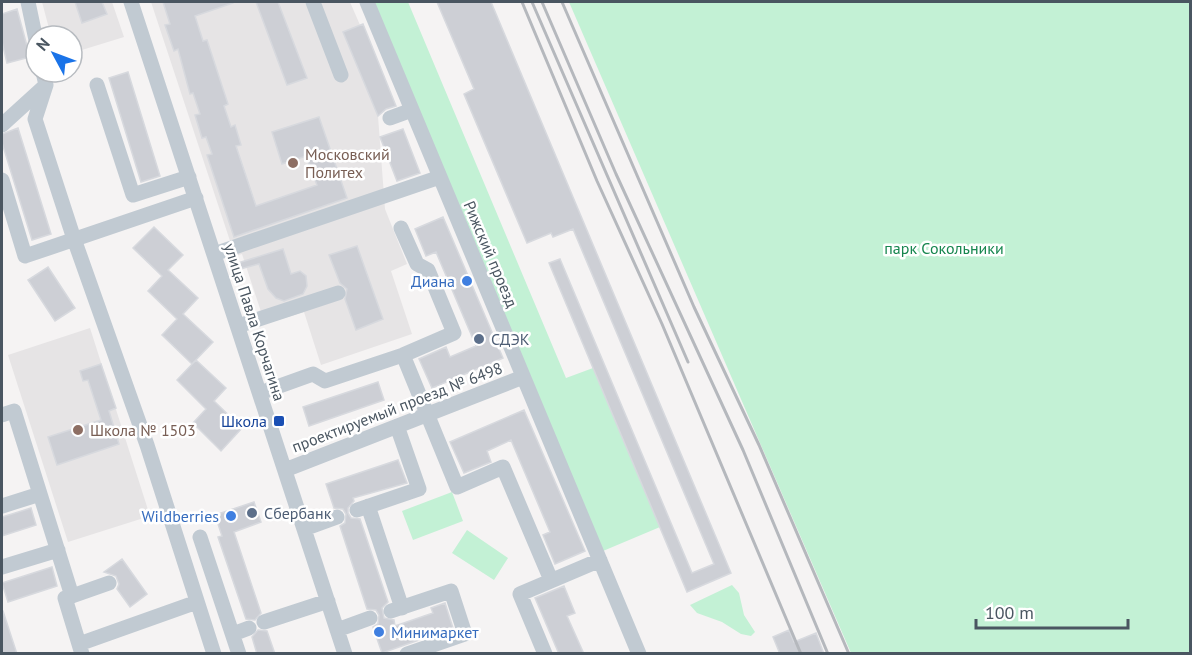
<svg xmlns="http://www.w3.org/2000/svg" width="1192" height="655" viewBox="0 0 1192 655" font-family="'PT Sans',sans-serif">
<rect width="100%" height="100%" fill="#f5f3f3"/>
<path fill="#e6e4e5" d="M42 2H112L124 37 72 53V36H51Z
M151 2H305L309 9 325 2H350L360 25 344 32 378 116 385 209 407 264 391 271 412 334 321 365 304 312 265 324 242 254 235 256Z
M90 328 150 516 68 542 8 355Z"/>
<path fill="#c3f1d5" d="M371 2H408L566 378 593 368 660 527 603 551Z
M569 2H1190V653H851Z
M452 492 463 521 413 540 402 511Z
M467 530 508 558 494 580 452 553Z
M732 585 739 593 744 615 755 632 751 636 741 634 722 622 697 613 690 605Z"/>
<path fill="#cdcfd5" stroke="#d7d9de" stroke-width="1.5" d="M75 2H102L107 14 82 23Z
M163 2H233V3L195 16 203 41 207 40 228 104 224 106 231 127 235 125 241 145 236 146 256 206 317 185 306 156 282 164 272 132 319 117 347 198 234 237 207 155 212 154 206 137 202 138 195 115 200 114 193 93 190 94 178 49 174 51 165 25 170 24Z
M256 2H278L307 78 287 85Z
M437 2H491L731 573 687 592 549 263 560 259 692 573 714 564 573 229 553 237 551 233 527 243 464 94 474 89Z
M17 9 30 57 7 63 2 42V14Z
M363 24 396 106 386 109 378 116 343 32Z
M128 72 160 176 141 182 109 78Z
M18 128 51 234 32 240 2 143V134Z
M403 129 420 173 397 181 380 137Z
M443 217 503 358 432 388 419 359 446 347 450 357 476 346 436 252 426 256 415 229Z
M154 227 183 255 168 270 198 298 183 314 213 342 192 364 162 335 177 319 148 291 162 276 133 248Z
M357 246 383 319 356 330 345 299 347 289 340 283 329 255Z
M283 249 291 274 300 271 306 276 307 286 303 294 284 301 276 298 268 289 259 264 240 269 238 263Z
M48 267 75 308 55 321 28 280Z
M196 360 226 388 214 401 242 428 221 451 193 423 206 409 177 380Z
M101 364 116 408 109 411 119 444 57 465 48 437 101 420 88 380 83 381 80 371Z
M378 382 384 400 309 426 303 407Z
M524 410 585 551 555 564 543 535 550 532 511 440 487 451 491 462 464 473 450 442Z
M398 460 407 483 353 498 354 501 348 508V513L351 518 360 519 388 602 382 608 384 618 394 620 395 626 433 613 431 608 445 603 453 628 382 653 373 627 378 624 379 615 376 610 367 609 340 526 345 523 346 514 343 509 334 508 326 484Z
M254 502 261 522 234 532 261 613 255 620 246 619 218 537 222 536 215 515Z
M31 508 36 525 2 536V517Z
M122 559 147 594 130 607 117 589 119 584 116 576 104 572Z
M52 567 57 586 8 602 2 583Z
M564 586 575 613 567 616 584 654H559L535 598Z
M2 611H3L17 654H2Z
M258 630 267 631 275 654H257L252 637Z
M789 630 794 642 816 633 824 654H780L773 637Z"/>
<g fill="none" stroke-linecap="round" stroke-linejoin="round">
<path stroke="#c1cad2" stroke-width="15" d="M28 2 36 40
M131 2 345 654
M313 2 341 75
M367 2 639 654
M43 72 46 85 35 119 74 239 147 445 214 654
M97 85 133 195 189 177
M390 118 412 110
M2 125 46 85
M2 180 25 256 196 198
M214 254 440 177
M238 326 338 293
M403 355 457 487 503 467 551 580
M260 393 313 374 325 381 403 355 454 333 428 270 417 264 401 228
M2 415 14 411 72 596 65 598 82 654
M285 470 523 377
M2 506 40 494
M368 506 402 608
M357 510 419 489 397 426
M304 529 337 517
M200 537 239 654
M2 567 58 550
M72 596 109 583
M391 611 451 591 465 634 407 654
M264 622 328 601
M337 630 370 618
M233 634 249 628
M79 644 197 602
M545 654 520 594 600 560"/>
<path stroke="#b5b8bd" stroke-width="3" d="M522 2 597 181 662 324 801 654
M532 2 688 362
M542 2 616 174 743 450 828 654
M562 2 694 307 759 445 849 654"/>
</g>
<g fill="#8d6e63" stroke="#fff" stroke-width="2">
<circle cx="293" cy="163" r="6"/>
<circle cx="78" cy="430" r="6"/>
</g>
<g fill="#3f7fe0" stroke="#fff" stroke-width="2">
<circle cx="467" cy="281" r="6"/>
<circle cx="231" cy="516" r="6"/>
<circle cx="379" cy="632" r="6"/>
</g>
<g fill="#5c6f8a" stroke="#fff" stroke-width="2">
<circle cx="479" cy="339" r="6"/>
<circle cx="252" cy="513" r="6"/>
</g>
<rect fill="#1a4fb4" stroke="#fff" stroke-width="2" x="273" y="415" width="12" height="12" rx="3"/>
<g text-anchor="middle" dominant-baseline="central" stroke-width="5" stroke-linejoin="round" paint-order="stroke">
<g font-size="16" fill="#785e54" stroke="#fff" text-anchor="start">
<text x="305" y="154">Московский<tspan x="305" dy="18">Политех</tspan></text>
<text x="90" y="430">Школа № 1503</text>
</g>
<g font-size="16" fill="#17864f" stroke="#fff">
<text x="944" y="248">парк Сокольники</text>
</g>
<g font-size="16" fill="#4a5661" stroke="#fff">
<text transform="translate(491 254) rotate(67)">Рижский проезд</text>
<text transform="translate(255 322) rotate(72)">улица Павла Корчагина</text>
<text transform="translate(397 407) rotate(-21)">проектируемый проезд № 6498</text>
</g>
<g font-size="16" fill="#366cbe" stroke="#fff" text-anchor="end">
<text x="455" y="281">Диана</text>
<text x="219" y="516">Wildberries</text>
<text x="391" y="632" text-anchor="start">Минимаркет</text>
</g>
<g font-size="16" fill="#4e5e75" stroke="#fff" text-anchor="start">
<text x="491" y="339">СДЭК</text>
<text x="264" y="513">Сбербанк</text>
</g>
<g font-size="16" fill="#164399" stroke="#fff" text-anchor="end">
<text x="267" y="421">Школа</text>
</g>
</g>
<rect width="1192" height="655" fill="none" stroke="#4a5661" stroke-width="6"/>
<g transform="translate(54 54) rotate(311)"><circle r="28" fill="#ffffff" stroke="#b7bbc0" stroke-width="1.5"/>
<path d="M0-4.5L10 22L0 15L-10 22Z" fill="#1a73e8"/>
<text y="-9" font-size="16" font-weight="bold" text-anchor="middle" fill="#4a5661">N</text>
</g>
<path d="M976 619v9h152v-9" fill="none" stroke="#4a5661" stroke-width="3"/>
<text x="985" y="619" font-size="18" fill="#4a5661" stroke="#ffffff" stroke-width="4.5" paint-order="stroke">100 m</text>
</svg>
